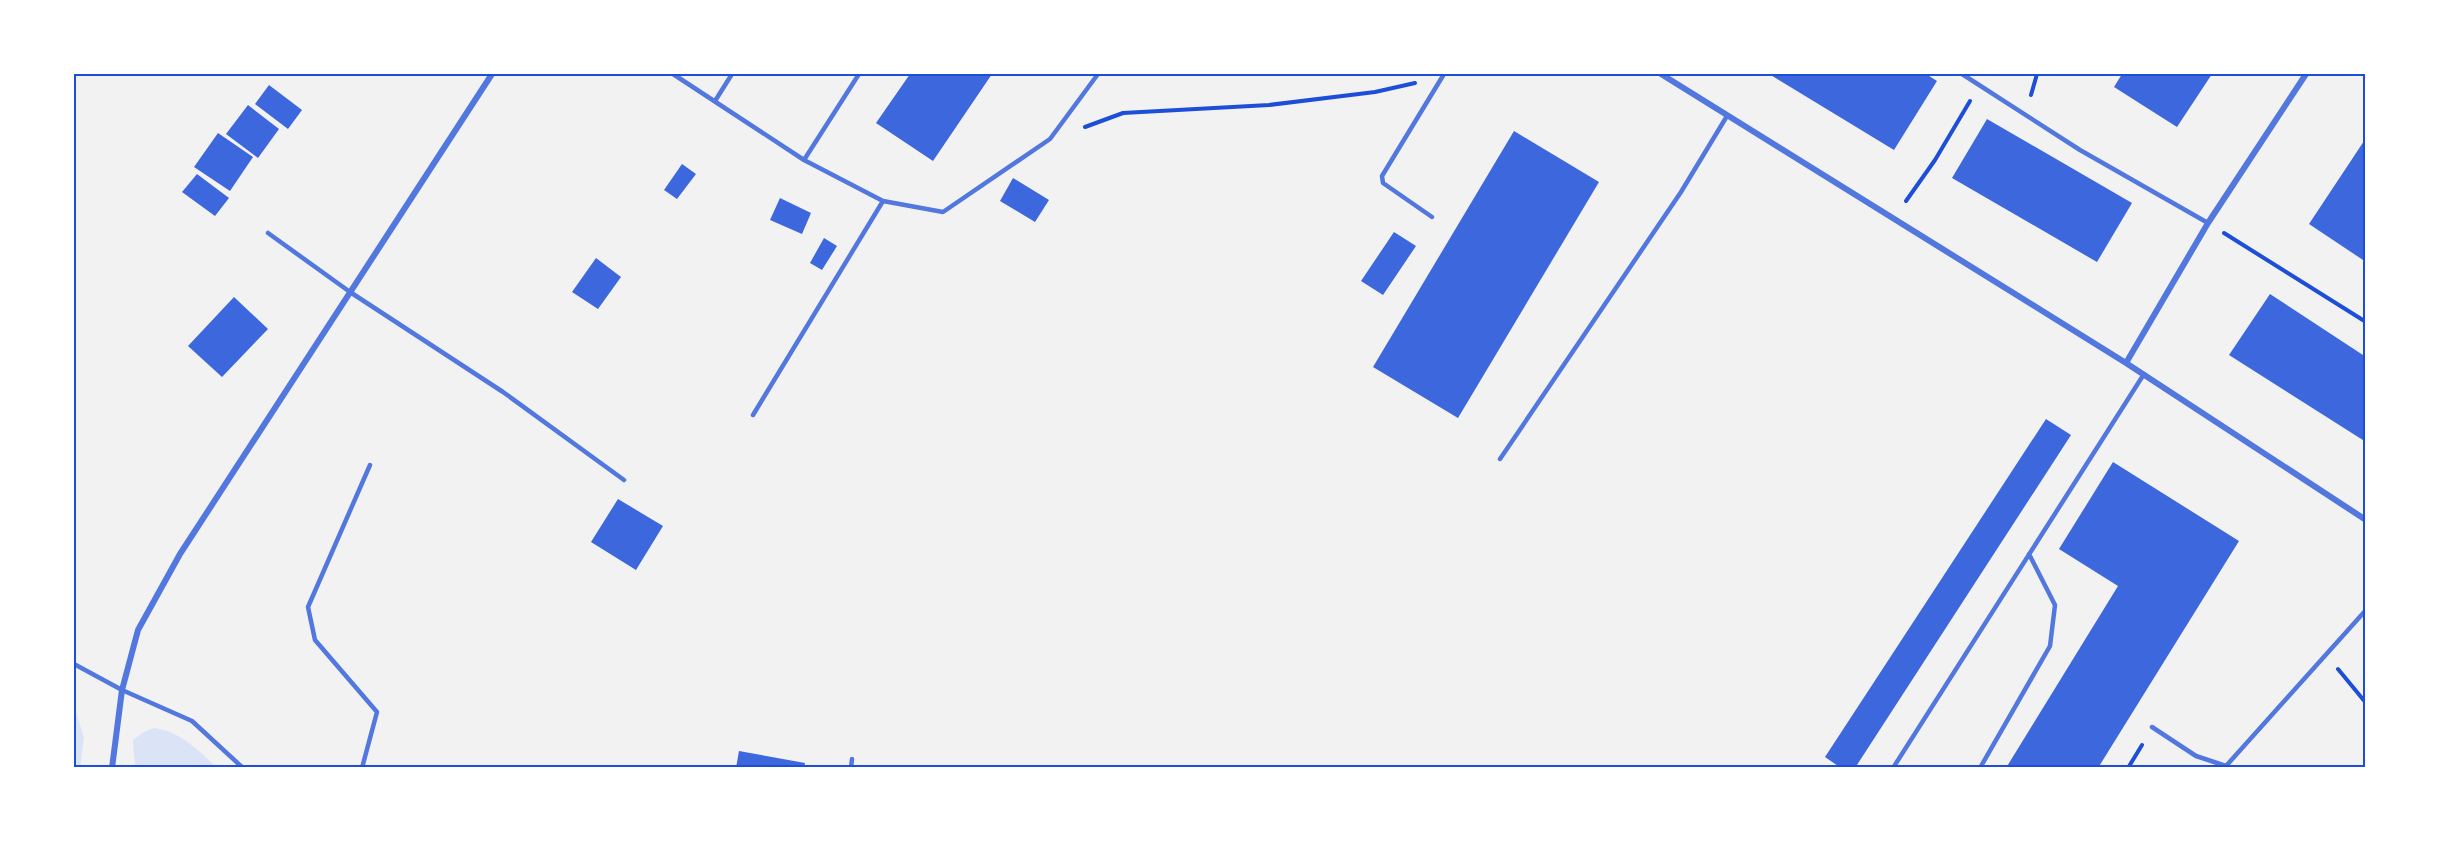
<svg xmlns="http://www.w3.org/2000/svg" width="2439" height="841" viewBox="0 0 2439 841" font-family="Inter,sans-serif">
<rect width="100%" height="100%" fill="#f2f2f2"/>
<path fill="#dbe4f7" d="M74 705 84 738 80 767H74Z
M154 728C181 732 197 749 216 767H135L133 740 142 733Z"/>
<path fill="#3d67dc" d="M910 74H992L933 161 876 123Z
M1769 74H1926L1937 81 1894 150Z
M2122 74H2212L2177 127 2114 87Z
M269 85 302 110 288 129 255 104Z
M248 105 279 129 258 158 226 134Z
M1987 119 2132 203 2097 262 1952 178Z
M1514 131 1599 182 1458 418 1373 367Z
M218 133 253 157 230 191 194 167Z
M2366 138V262L2309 224Z
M682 164 696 174 677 199 664 190Z
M197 174 229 198 215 216 182 192Z
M1013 178 1049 200 1035 222 1000 201Z
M780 198 811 213 802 234 770 220Z
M1394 232 1416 246 1383 295 1361 281Z
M824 238 837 246 822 270 810 263Z
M596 258 621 277 598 309 572 292Z
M2270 294 2366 357V442L2229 355Z
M234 297 268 329 222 377 188 346Z
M2046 419 2071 435 1855 768H1841L1825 757Z
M2113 462 2239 541 2098 768H2006L2118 586 2059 549Z
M618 499 663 526 636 570 591 542Z
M739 751 805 763 804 768H736Z"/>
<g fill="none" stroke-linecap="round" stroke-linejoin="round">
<path stroke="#1d4ed8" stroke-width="4" d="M2031 95 2037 74
M1085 127 1123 113 1269 105 1375 92 1415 83
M1906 201 1935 160 1970 101
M2224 233 2366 322
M2338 669 2366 703
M2128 768 2142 745"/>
<path stroke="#5277de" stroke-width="4.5" d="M673 74 804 160 883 201 943 212 1050 139 1098 74
M1962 74 2080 150 2208 223
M715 101 732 74
M804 160 859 74
M1432 217 1383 183 1382 176 1444 74
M268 233 350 292 503 392 624 480
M753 415 883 201
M1500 459 1681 192 1727 116
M74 664 122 690 192 721 243 768
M2152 727 2196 756 2226 766 2366 610
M362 768 377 712 315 640 308 607 370 465
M851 768 852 759
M1893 768 2144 374
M1980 768 2050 646 2055 605 2029 554"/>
<path stroke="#5277de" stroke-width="6" d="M1661 74 2126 363 2366 520
M2126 363 2208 223 2306 74
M112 768 122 690 138 630 180 554 492 74"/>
</g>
<rect width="2439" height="841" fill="none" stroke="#ffffff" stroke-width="150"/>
<rect x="75" y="75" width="2289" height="691" fill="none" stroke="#1d4ed8" stroke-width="2"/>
</svg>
